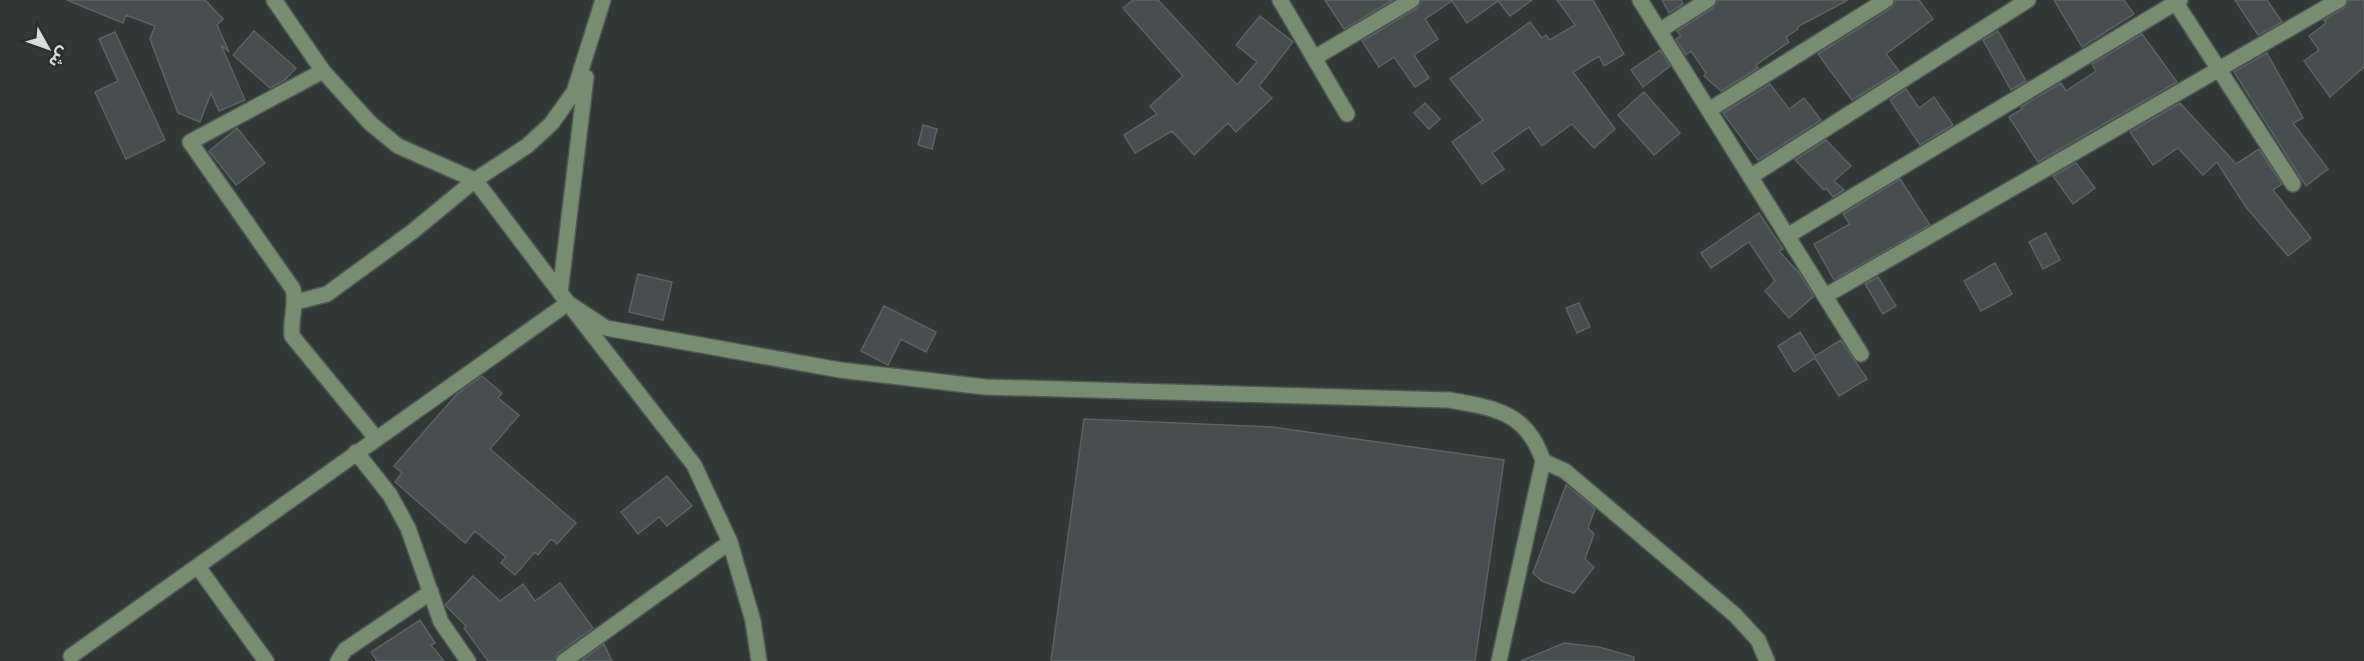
<svg xmlns="http://www.w3.org/2000/svg" width="2364" height="661" viewBox="0 0 2364 661" font-family="'Sofia Sans Condensed','Noto Sans Arabic',sans-serif">
<rect width="100%" height="100%" fill="#313936"/>
<path fill="#464e4f" stroke="#5a6363" stroke-width="1.5" d="M67 0H205L223 19 217 25 229 52 221 45 245 100 219 111 211 93 200 122 178 113 150 39 155 26 126 15 123 23Z
M1133 0H1158L1237 85 1257 62 1236 45 1260 16 1293 42 1259 86 1272 98 1236 132 1228 123 1194 155 1172 131 1135 153 1124 135 1157 114 1150 106 1183 76 1123 8Z
M1325 0H1393L1344 29Z
M1422 0H1532L1510 16 1498 1 1467 23 1452 1 1425 19 1438 39 1414 55 1429 78 1415 87 1394 57 1379 67 1362 41 1417 8Z
M1557 0H1593L1624 54 1604 66 1599 56 1573 72 1615 129 1594 148 1572 124 1542 146 1529 127 1492 153 1504 169 1482 184 1452 142 1483 120 1450 79 1530 22 1542 38 1546 35 1550 40 1575 25Z
M1662 0H1681L1683 4 1669 13Z
M1718 0H1848L1797 27 1798 29 1786 37 1789 42 1756 65 1758 68 1721 91 1704 76 1706 73 1691 51 1686 55 1676 39 1681 36 1677 31 1713 8Z
M1896 0H1919L1933 19 1886 54 1899 71 1852 100 1818 54 1891 8Z
M2054 0H2124L2134 14 2082 47Z
M2235 0H2267L2282 22 2258 35Z
M2349 0H2364V67L2330 97 2304 61 2319 50 2309 36 2326 23 2324 20 2344 8Z
M254 31 296 68 285 80 270 88 233 55Z
M1998 31 2026 81 2011 90 1983 40Z
M115 32 165 140 126 159 95 92 118 81 99 39Z
M2142 34 2177 82 2038 162 2009 117 2022 109 2021 107 2061 83 2066 91 2096 71 2092 64Z
M1660 50 1670 66 1643 87 1631 70Z
M2267 53 2303 118 2293 123 2328 169 2306 186 2234 72Z
M1770 84 1789 109 1804 98 1821 120 1758 160 1723 113Z
M1906 89 1919 108 1934 97 1953 125 1920 145 1890 100Z
M1644 92 1680 133 1654 155 1618 115Z
M1425 103 1440 119 1429 129 1414 113Z
M2180 103 2236 164 2259 149 2282 184 2273 190 2311 238 2288 256 2246 207 2217 162 2203 175 2178 148 2153 165 2130 132Z
M923 125 937 129 932 149 918 145Z
M237 128 265 163 236 185 209 151Z
M1826 140 1851 166 1834 181 1844 190 1833 197 1826 188 1824 190 1795 160Z
M2076 163 2095 188 2073 204 2053 176Z
M1900 179 1930 225 1834 280 1814 244 1850 224 1843 214Z
M1759 213 1783 249 1779 251 1799 273 1814 296 1789 318 1765 291 1775 281 1749 242 1711 268 1701 253Z
M2046 233 2060 260 2043 269 2029 242Z
M1995 263 2012 294 1981 311 1964 281Z
M638 274 672 282 663 320 629 312Z
M1878 277 1896 306 1883 314 1865 284Z
M1579 303 1590 327 1577 333 1566 308Z
M884 306 936 332 926 352 901 339 888 365 861 351Z
M1800 332 1815 356 1841 340 1867 379 1839 396 1815 358 1794 372 1778 346Z
M482 376 502 393 498 398 519 415 490 449 576 523 557 544 551 539 538 555 535 552 515 575 501 563 506 557 475 531 465 543 395 482 402 473 394 466 457 394Z
M1084 419 1272 427 1504 460 1475 661H1051Z
M667 476 692 506 667 526 659 517 638 534 621 512Z
M1566 485 1595 509 1588 528 1594 534 1585 559 1594 567 1574 593 1542 581 1533 573Z
M473 576 500 601 523 584 535 601 560 583 593 628 558 653 554 661H488L464 628 466 626 445 605Z
M420 620 435 643 431 645 444 661H377L371 652Z
M1564 643 1599 647 1634 657V661H1521Z
M604 644 612 661H581Z"/>
<g fill="none" stroke-linecap="round" stroke-linejoin="round">
<defs>
<path id="minor" d="M274 0 323 71 370 123 398 146 475 180 568 303 606 328 840 370 985 387 1449 400C1495 408 1527 412 1543 461L1499 661
M1280 0 1347 114
M1640 0 1861 354
M2174 0 2293 184
M1659 31 1708 0
M1314 58 1412 0
M323 71 190 142 293 289C297 306 290 319 292 336L376 438
M1709 110 1886 0
M1750 177 2028 0
M1787 236 2180 0
M560 293 586 77
M1825 296 2339 0
M296 302 327 294 412 232 475 180 527 146 551 124 574 92 603 0
M356 452 390 495 408 528 441 622 468 661
M1543 461 1565 471 1735 615 1758 640 1767 661
M198 567 266 661
M71 656 568 303 694 465 730 542 753 621 759 661
M338 661 345 650 431 592
M564 661 730 542"/>
</defs>
<use href="#minor" stroke="#4f5654" stroke-width="18"/>
<use href="#minor" stroke="#778d6f" stroke-width="15"/>
</g>
<g transform="translate(48 48) rotate(130)" stroke="#272e2c" stroke-width="4.5" paint-order="stroke">
<path d="M0-4.5L10 22L0 15L-10 22Z" fill="#d8dcda"/>
<text y="-9" font-size="16" font-weight="bold" text-anchor="middle" fill="#d8dcda">ش</text>
</g>
</svg>
